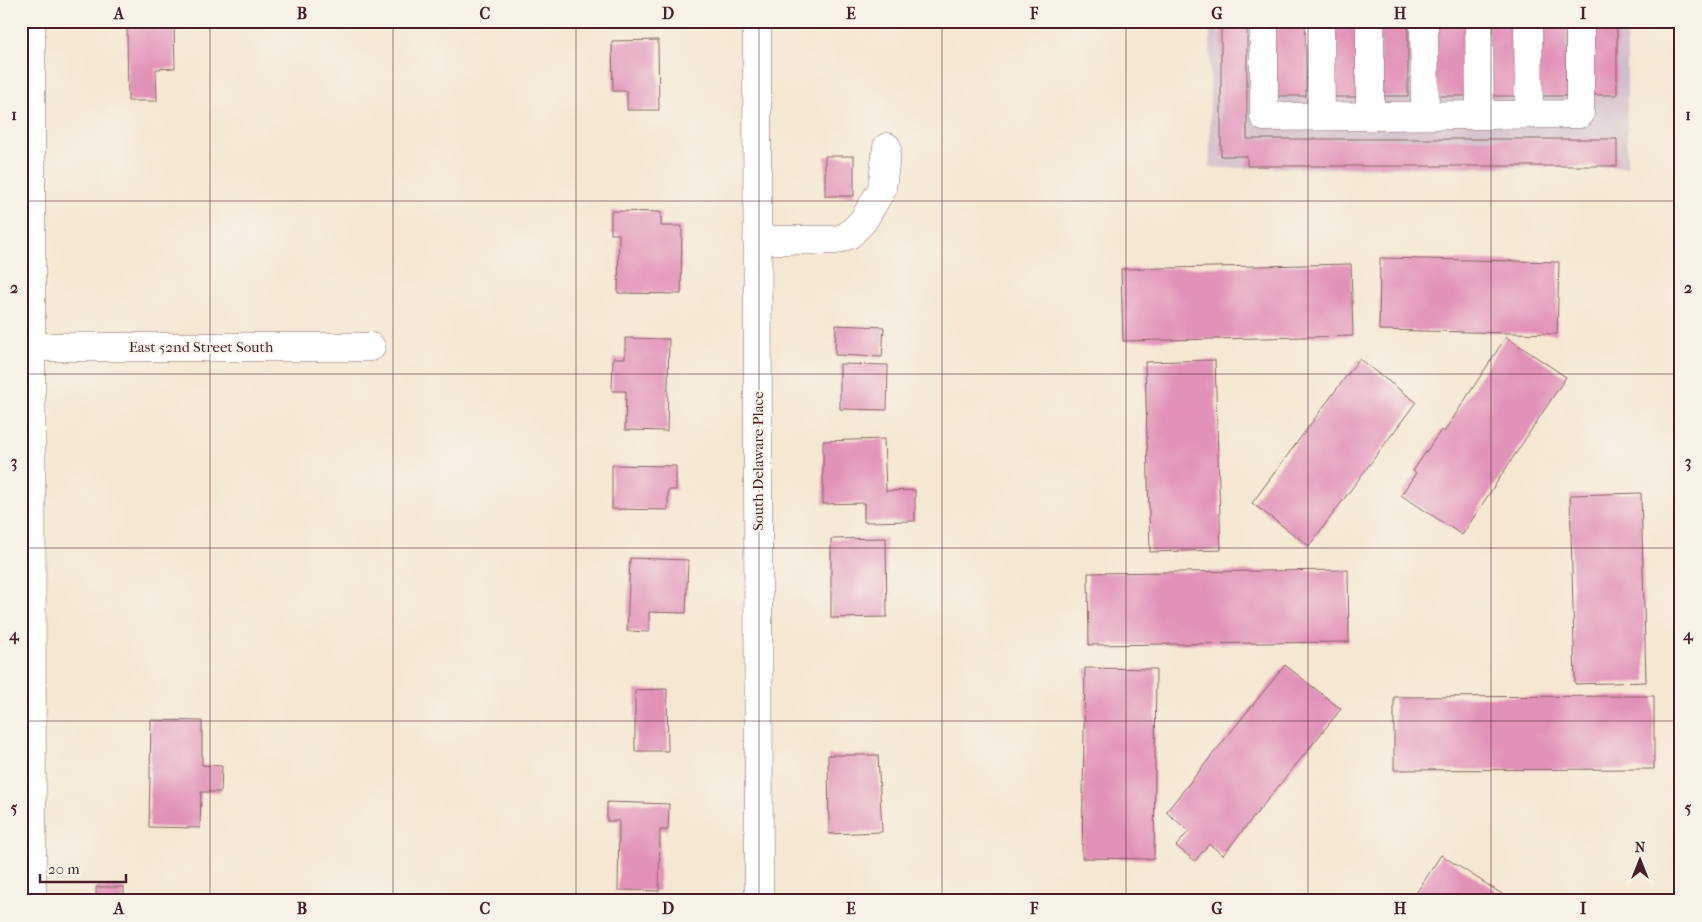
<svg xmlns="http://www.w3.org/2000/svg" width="1702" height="922" viewBox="0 0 1702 922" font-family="'IM FELL French Canon',serif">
<rect width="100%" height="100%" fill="#f7f3e8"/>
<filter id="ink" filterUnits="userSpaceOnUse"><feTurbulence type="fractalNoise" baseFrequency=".02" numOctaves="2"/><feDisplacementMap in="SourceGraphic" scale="10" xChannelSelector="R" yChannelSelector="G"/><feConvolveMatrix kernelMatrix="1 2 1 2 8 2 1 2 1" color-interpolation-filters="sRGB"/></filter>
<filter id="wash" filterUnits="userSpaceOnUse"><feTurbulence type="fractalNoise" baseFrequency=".0096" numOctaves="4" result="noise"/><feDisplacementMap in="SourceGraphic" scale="20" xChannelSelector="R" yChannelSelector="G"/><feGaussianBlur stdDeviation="1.12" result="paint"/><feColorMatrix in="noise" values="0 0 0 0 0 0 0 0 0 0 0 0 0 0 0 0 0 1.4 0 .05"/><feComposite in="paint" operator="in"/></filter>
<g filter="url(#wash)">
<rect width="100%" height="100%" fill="#f5e7d2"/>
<path fill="#d1bdcb" d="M1210 21H1627V167L1210 168Z"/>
<g id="blocks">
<path fill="#e291b8" d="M1221 21H1247V139H1617V166H1247V156H1221Z
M1272 21H1306V96H1272Z
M1330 21H1357V97H1330Z
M1381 21H1408V96H1381Z
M1432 21H1466V96H1432Z
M1489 21H1516V96H1490Z
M1539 21H1566V96H1539Z
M1591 21H1617V95H1591Z
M174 25 175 68 156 69 157 101H128L127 26Z
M658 40 659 110H627V91H613L612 41Z
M825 156H854V196H825Z
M611 211 661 212V226H682L681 294 618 293 619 234H611Z
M1380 258 1559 262 1557 334 1379 330Z
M1351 264 1353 336 1123 341 1121 269Z
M836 325 884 327 882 357 835 355Z
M1506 337 1566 377 1462 535 1401 495 1416 473 1413 471 1441 430 1444 432Z
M625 338 669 339 667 431 625 430 626 391H612L613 358H625Z
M1359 359 1416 402 1309 546 1252 503Z
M1215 360 1221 550 1150 552 1145 362Z
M840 364 888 365 887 410 840 409Z
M884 439 886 491 915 490V521L864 522V503L823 504V441Z
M612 465 676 466V490H668V510L612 509Z
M1641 493 1646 682 1575 684 1570 495Z
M886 538 887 617 831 618V539Z
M630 558 688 560 686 613 649 612V632L627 631Z
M1348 570 1349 642 1089 645 1088 573Z
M1285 665 1341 709 1223 855 1209 844 1195 861 1176 846 1189 831 1166 812Z
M1085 668 1156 669 1154 859 1082 858Z
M667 689 668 751H635V690Z
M1654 696V769L1394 770V697Z
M151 720 202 721V765L222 766 221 792H201L200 828 149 827Z
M828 755H878L882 832 829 834Z
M607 802 669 804 668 830H660L659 891 618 890 619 821H607Z
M1441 855 1513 901H1411Z
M96 887H124V901H96Z
M618 898H661V901H618Z"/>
</g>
</g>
<g filter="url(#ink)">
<use href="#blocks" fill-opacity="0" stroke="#866565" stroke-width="1"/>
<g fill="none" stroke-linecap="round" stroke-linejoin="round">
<defs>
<path id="minor" d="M31 21 32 901
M757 21 759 901
M1264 21V117L1580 114V21
M1320 21 1321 116
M1370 21V116
M1424 21 1425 115
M1479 21 1480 115
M1528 21 1529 114
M757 240H836L849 235 863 221 882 189 887 147
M30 347H371"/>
</defs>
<use href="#minor" stroke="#866565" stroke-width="29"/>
<use href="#minor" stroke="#fff" stroke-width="28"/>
</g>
</g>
<path fill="none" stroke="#4a1f2b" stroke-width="1" stroke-opacity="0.55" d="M210 21V901M393 21V901M576 21V901M759 21V901M942 21V901M1126 21V901M1308 21V901M1491 21V901M21 201H1681M21 374H1681M21 548H1681M21 721H1681"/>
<g text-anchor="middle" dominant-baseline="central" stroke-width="4" stroke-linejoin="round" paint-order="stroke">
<g font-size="15" fill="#4a1f2b" stroke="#f7f3e8">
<text x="201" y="347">East 52nd Street South</text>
<text transform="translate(758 461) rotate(-90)">South Delaware Place</text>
</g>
</g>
<rect width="1702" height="922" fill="none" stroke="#f7f3e8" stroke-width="55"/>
<g transform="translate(1640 860)" stroke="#f7f3e8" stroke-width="4" paint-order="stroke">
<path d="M0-4L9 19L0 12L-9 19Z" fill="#4a1f2b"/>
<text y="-8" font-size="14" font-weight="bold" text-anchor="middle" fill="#4a1f2b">N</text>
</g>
<path d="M40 874v8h86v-8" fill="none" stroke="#4a1f2b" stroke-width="2.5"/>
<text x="48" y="874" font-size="15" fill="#4a1f2b" stroke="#f7f3e8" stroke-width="4" paint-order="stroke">20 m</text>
<rect x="28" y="28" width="1646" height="866" fill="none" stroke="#4a1f2b" stroke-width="2"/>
<g font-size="16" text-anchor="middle" font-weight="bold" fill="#4a1f2b">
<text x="119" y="19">A</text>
<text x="302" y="19">B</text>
<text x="485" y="19">C</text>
<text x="668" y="19">D</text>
<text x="851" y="19">E</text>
<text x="1034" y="19">F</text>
<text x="1217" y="19">G</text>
<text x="1400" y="19">H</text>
<text x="1583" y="19">I</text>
<text x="14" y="120">1</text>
<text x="1688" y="120">1</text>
<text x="14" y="293">2</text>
<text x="1688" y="293">2</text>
<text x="14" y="467">3</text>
<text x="1688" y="467">3</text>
<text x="14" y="640">4</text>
<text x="1688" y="640">4</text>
<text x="14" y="813">5</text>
<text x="1688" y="813">5</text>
<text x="119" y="914">A</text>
<text x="302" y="914">B</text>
<text x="485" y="914">C</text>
<text x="668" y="914">D</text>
<text x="851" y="914">E</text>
<text x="1034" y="914">F</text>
<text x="1217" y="914">G</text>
<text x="1400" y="914">H</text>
<text x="1583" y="914">I</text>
</g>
</svg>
